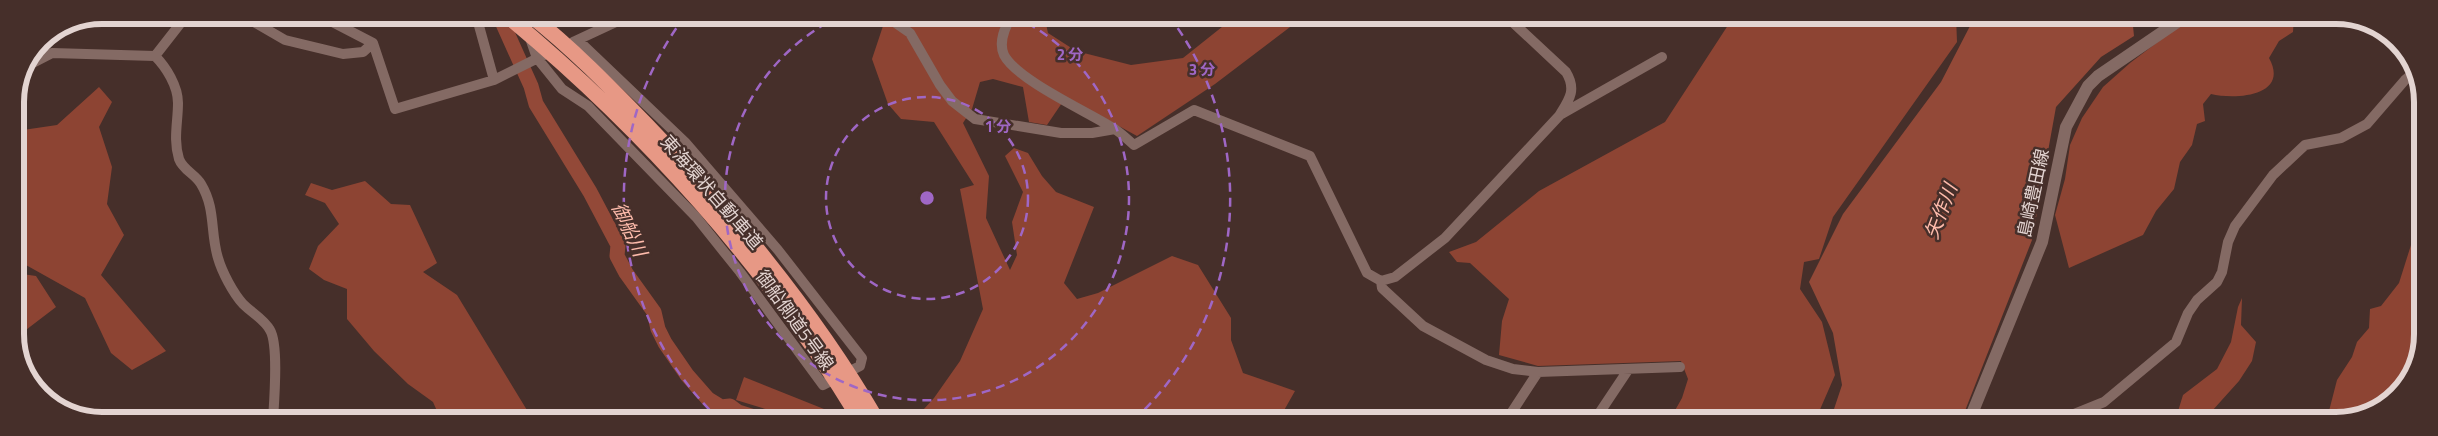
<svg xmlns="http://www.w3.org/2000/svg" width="2438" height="436" viewBox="0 0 2438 436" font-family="'Titillium Web','Noto Sans JP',sans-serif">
<rect width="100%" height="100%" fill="#462f2a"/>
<path fill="#8d4433" d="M101 15H139L103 27 95 16Z
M889 15H1044L1048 33 1076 51 1131 65 1183 58 1237 15H1316L1298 21 1215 84 1137 136 1066 97 1047 125 1029 122 1023 87 993 79 980 82 972 109 963 123 989 176 986 218 1010 270 1017 255 1012 222 1023 192 1005 156 1014 148 1028 153 1042 176 1056 192 1094 207 1064 283 1077 299 1098 293 1172 256 1198 265 1231 318V340L1243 373 1295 391 1278 421H913L934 398 960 361 983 309 960 189 974 185 934 122 901 119 888 104 872 59 883 26Z
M1734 16H1956L1957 42 1833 217 1819 259 1804 262 1800 289 1822 322 1835 375 1815 421H1669L1682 398 1688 379 1681 361 1538 366 1499 355 1502 321 1509 299 1470 263 1457 262 1449 252 1476 242 1539 191 1665 122Z
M2192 16H2294L2293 32 2279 41 2269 58C2290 96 2236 100 2211 94L2203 104 2205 121 2197 124 2192 145 2180 162 2174 189 2156 211 2143 235 2069 268 2055 215 2065 179 2070 145 2082 118 2103 87 2130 63Z
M99 87 112 102 99 127 112 167 107 204 124 235 101 275 166 351 132 370 111 353 85 298 17 260 15 134 23 130 57 125Z
M365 181 391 204 410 205 437 263 423 272 457 295 533 420H441L433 402 408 384 374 351 347 319V289L324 280 309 269 318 246 339 224 325 203 305 195 311 183 332 190Z
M2422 186V346L2394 399 2337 421H2329V411L2337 380 2352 357 2357 342 2369 328 2370 309 2381 306 2399 283 2411 245V198Z
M22 274 36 276 56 307 18 336 17 278Z
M2242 298 2241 325 2256 342 2252 361 2239 381 2203 421H2175L2183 395 2217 369 2231 342 2238 307Z
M744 377 849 419 850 420H801L736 400Z"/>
<path fill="#934938" d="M1970 16H2132L2134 36 2101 57 2056 107 2032 240 1961 421H1830L1842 385 1833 333 1809 282 1843 214 1941 82 1970 26Z"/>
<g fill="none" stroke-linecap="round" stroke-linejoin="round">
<path stroke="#934938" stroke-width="15" d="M499 15 531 86 536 104 590 192 618 245 617 256 626 273 654 312 658 329 665 343 687 375 708 399 721 407 730 406 738 412 764 420"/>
<path stroke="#846a64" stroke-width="10" d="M242 15 285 40 343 54 363 52 373 43
M319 15 373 43 395 109 494 80 544 55
M476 15 494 80
M522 15 537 58 562 89 588 106 696 217 740 272 823 385 860 366 862 358 778 250 685 142 578 40
M884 15 910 33 940 85 952 101 975 119 1061 133H1092L1115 129
M1012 15C1005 27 998 42 1004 55 1017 80 1088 112 1113 128 1120 132 1127 139 1134 145L1194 110 1310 156 1367 273 1381 281 1395 277 1445 238 1559 116C1569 100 1577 90 1566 72L1505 15
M573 42 631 15
M155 56 187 15
M21 69 52 53 155 56C166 67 178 86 178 103 178 122 173 139 179 159 183 170 195 174 201 184 216 209 210 232 218 258 222 272 233 293 243 304 252 313 264 319 270 330 279 345 274 402 273 420
M1560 115 1662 57
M1381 281 1382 288 1423 326 1486 360 1513 369 1538 372 1680 367
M1506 421 1538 372
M1594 421 1628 370
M2057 421 2104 402 2176 342 2188 313 2197 300 2217 282 2222 272 2228 242 2235 226 2273 175 2305 145 2341 138 2367 124 2405 80 2415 72"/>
<path stroke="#846a64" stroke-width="12" d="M1969 421 2042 242 2066 127 2088 86 2098 76 2186 16"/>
<path stroke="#e79885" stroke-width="15" d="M506 15C644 129 768 267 860 420
M530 15C572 48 609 86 646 124 733 214 814 312 877 420"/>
</g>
<g fill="none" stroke="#9f67c5" stroke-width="2.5" stroke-dasharray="9 6">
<circle cx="927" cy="198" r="101"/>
<path d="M1014 16A202 202 0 1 1 840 16"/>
<path d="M720 420A303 303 0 0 1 685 16M1169 16A303 303 0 0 1 1134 420"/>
</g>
<g text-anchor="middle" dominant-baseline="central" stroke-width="5" stroke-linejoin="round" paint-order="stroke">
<g font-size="18" fill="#e3d4d1" stroke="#462f2a">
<text transform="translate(712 192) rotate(49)">東海環状自動車道</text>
<text transform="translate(2033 193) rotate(-78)">島崎豊田線</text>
<text transform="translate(795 320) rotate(54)">御船側道5号線</text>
</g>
<g font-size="19" font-style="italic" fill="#fdbbab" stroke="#462f2a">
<text transform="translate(1940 211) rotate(-69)">矢作川</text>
<text transform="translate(630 229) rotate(65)">御船川</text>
</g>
</g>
<path d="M0 0H2438V436H0ZM102 24H2336A78 78 0 0 1 2414 102V334A78 78 0 0 1 2336 412H102A78 78 0 0 1 24 334V102A78 78 0 0 1 102 24Z" fill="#462f2a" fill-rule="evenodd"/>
<path fill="none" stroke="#e3d4d1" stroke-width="6" d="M102 24H2336A78 78 0 0 1 2414 102V334A78 78 0 0 1 2336 412H102A78 78 0 0 1 24 334V102A78 78 0 0 1 102 24Z"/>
<circle cx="927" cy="198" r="8" fill="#9f67c5" stroke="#462f2a" stroke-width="2.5"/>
<g font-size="15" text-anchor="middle" font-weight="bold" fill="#9f67c5" stroke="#462f2a" stroke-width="5" stroke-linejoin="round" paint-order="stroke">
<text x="1070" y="60">2 分</text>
<text x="1202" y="75">3 分</text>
<text x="998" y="132">1 分</text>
</g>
</svg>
